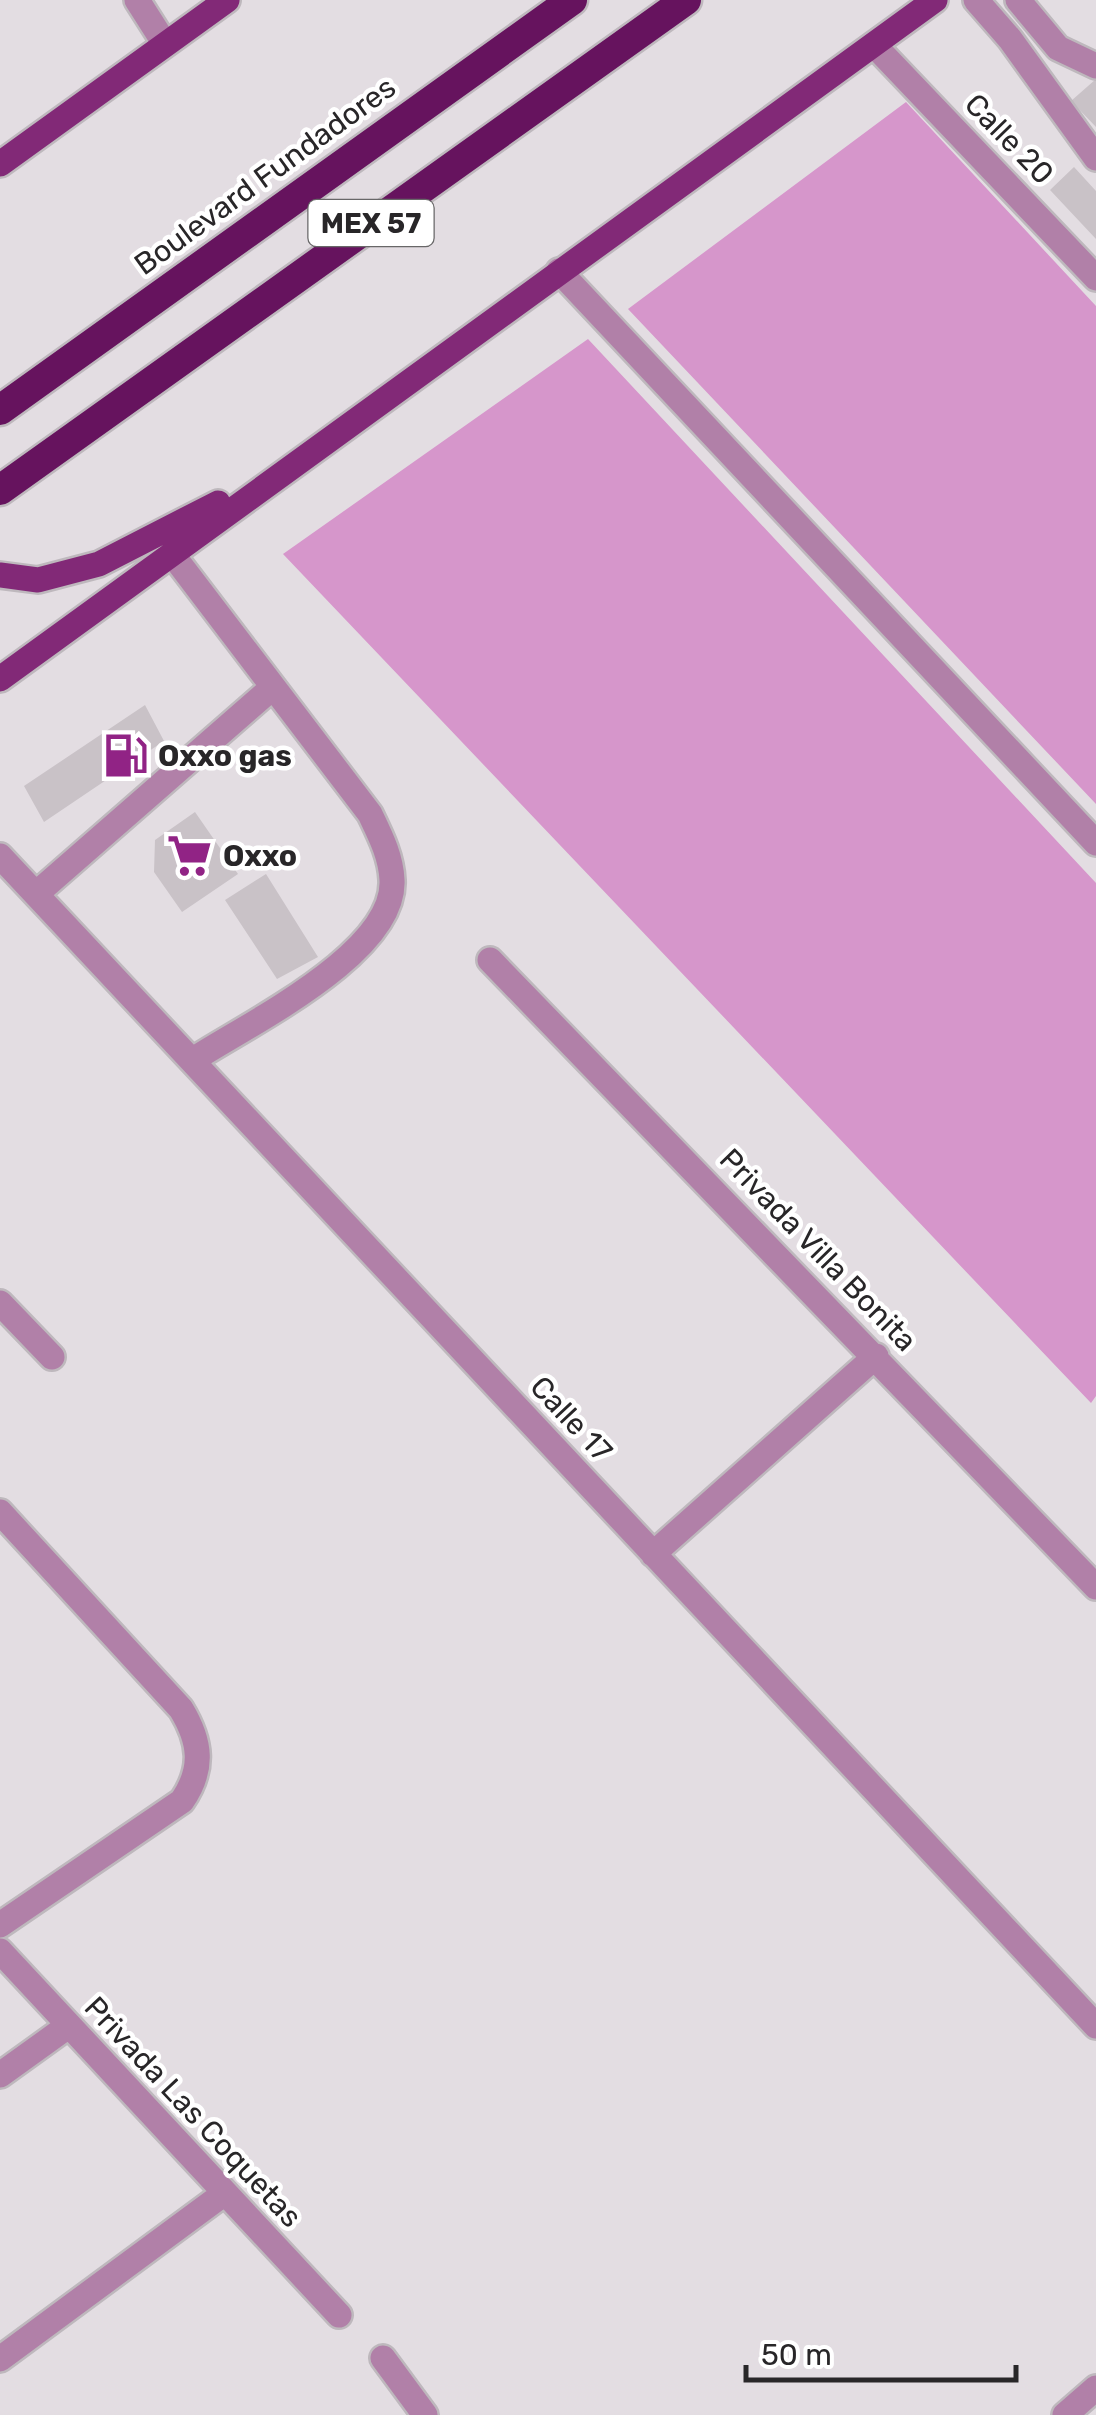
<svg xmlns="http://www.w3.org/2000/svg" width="1096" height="2415" viewBox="0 0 1096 2415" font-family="Rubik,sans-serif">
<rect width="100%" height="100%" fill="#e3dde2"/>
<path fill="#d696cb" d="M906 102 1096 306V804L628 309Z
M588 339 1096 883V1396L1091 1403 283 554Z"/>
<path fill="#c9c2c7" d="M1096 79V127L1071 101Z
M1074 167 1096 191V239L1050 190Z
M145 705 164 741 44 822 24 786Z
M195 812 238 874 182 912 154 872 155 840Z
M266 874 318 957 277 979 225 900Z"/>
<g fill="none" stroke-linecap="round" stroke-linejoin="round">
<defs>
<path id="minor" d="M137 0 165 44
M976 0 1010 39 1096 158
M1018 0 1058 48 1096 66
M874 45 1096 278
M559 271 1096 843
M172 554 370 814C380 835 391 856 392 880 396 953 248 1024 193 1060
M0 856 1096 2026
M36 894 273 687
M490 960 1096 1587
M0 1303 52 1357
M0 1512 181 1709C201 1742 204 1769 182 1801L0 1925
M653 1554 876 1356
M0 1951 339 2315
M0 2075 68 2026
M383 2358 425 2415
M0 2359 222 2195
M1065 2415 1096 2388"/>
<path id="major" d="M0 164 227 0
M0 575 38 580 99 564 218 503
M0 679 935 0"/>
<path id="highway" d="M0 410 572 0
M0 490 686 0"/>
</defs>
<use href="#minor" stroke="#beb8bd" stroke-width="30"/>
<use href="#major" stroke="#beb8bd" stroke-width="30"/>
<use href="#highway" stroke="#beb8bd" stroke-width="35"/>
<use href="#minor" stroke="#b180a8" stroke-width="25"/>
<use href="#major" stroke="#822977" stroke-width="25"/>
<use href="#highway" stroke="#66135e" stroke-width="30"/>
</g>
<defs>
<symbol id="fuel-bare" viewBox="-9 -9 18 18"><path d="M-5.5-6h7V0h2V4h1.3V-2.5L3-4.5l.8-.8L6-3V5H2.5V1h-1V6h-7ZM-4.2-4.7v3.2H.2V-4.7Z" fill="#912385" stroke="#fff" stroke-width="2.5" paint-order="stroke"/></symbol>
<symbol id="supermarket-bare" viewBox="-9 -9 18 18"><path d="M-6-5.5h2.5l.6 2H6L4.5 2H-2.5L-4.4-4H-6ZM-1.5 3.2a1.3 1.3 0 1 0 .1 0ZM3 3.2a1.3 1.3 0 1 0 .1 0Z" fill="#912385" stroke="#fff" stroke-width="2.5" paint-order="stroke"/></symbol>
</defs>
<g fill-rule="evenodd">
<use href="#fuel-bare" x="94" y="724" width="63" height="63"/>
<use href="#supermarket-bare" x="158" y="824" width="63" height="63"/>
</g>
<g text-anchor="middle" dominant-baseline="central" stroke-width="9" stroke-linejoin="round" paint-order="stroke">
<rect fill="#fff" stroke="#686768" stroke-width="2.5" x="308.5" y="200" width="125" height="46" rx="8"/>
<g font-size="28" font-weight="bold" fill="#282628">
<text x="371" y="223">MEX 57</text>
</g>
<g font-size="30" fill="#282628" stroke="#fff">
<text transform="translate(1009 139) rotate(46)">Calle 20</text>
<text transform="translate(265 176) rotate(-36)">Boulevard Fundadores</text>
<text transform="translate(818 1250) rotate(46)">Privada Villa Bonita</text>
<text transform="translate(571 1419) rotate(47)">Calle 17</text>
<text transform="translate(193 2112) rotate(47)">Privada Las Coquetas</text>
</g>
<g font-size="30" font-weight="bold" fill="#282628" stroke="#fff" text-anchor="start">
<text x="158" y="756">Oxxo gas</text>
<text x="223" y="856">Oxxo</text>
</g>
</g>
<path d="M746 2365v15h270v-15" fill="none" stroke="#282628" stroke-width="5"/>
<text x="761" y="2365" font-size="30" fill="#282628" stroke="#ffffff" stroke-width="8" paint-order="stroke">50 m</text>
</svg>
